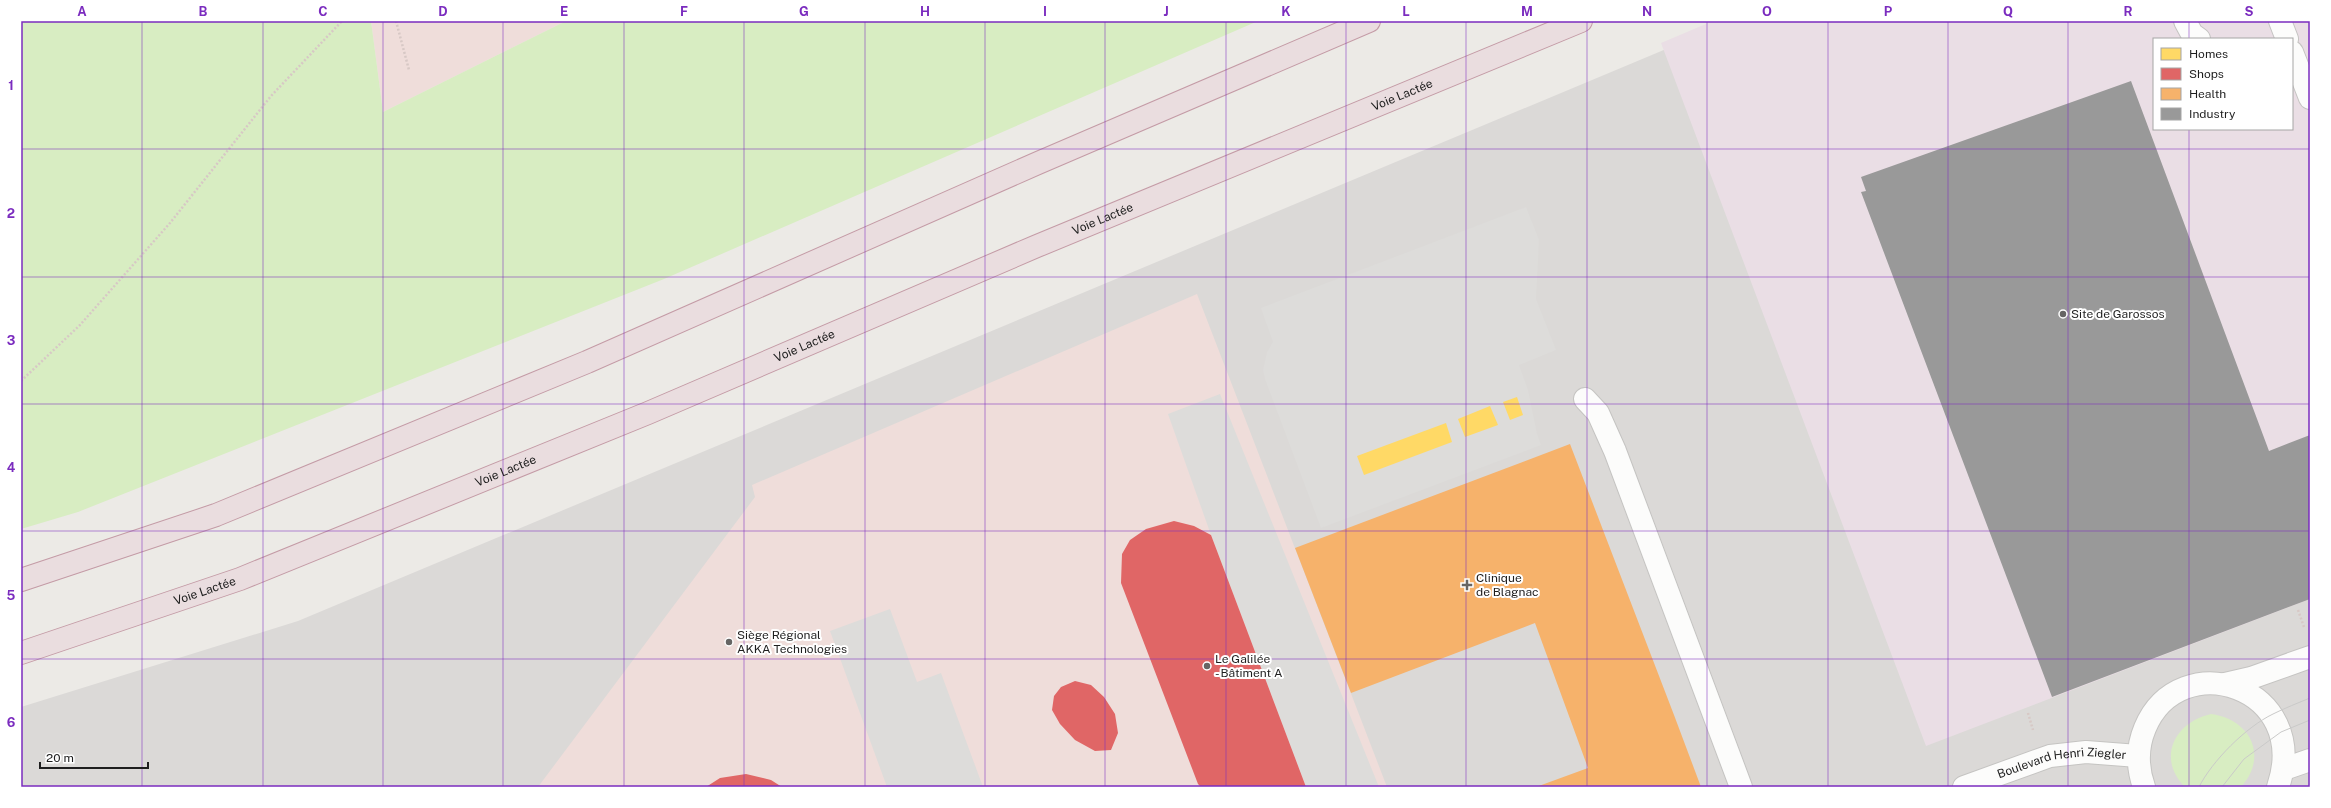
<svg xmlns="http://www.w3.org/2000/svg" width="2331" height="808" viewBox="0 0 2331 808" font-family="'Public Sans',sans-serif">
<rect width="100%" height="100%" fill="#eceae6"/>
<path fill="#dbd9d7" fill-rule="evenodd" d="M1733 21H2310V787H21V707L298 621ZM2154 39H2292V129H2154Z"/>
<path fill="#efddda" d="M371 21H566L383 112Z
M1197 294 1387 787H538L755 497 752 485Z"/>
<path fill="#eadee5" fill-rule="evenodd" d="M1713 21H2310V599L1926 746 1661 43ZM2154 39H2292V129H2154Z"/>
<path fill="#d8edc2" d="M21 21H371L383 112 566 21H1258L664 279 78 512 21 529Z
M2211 714C2250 719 2269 756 2241 787H2185C2156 758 2175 722 2211 714Z"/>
<path fill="#dddcda" d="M1526 207 1539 240 1536 299 1556 350 1519 365 1528 390 1537 434 1541 445 1321 528 1265 379 1263 370 1267 352 1273 342 1261 308Z
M1220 394 1379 787H1306L1211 535 1168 414Z
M890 609 917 682 941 673 983 787H887L830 631Z"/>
<path fill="#ffd966" d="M1517 397 1523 415 1510 420 1503 402Z
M1490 406 1498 425 1465 437 1458 419Z
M1446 423 1452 442 1364 475 1357 456Z"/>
<path fill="#e06666" d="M1174 521 1194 526 1211 535 1306 787H1201L1198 784 1121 583 1122 554 1130 540 1146 529Z
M1075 681 1091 685 1104 697 1115 714 1118 733 1111 750 1095 751 1075 740 1060 724 1052 710 1054 696 1061 687Z
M746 774 771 780 782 787H706L720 778Z"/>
<path fill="#f6b26b" d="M1570 444 1674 715 1701 787H1536L1588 768 1535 623 1351 693 1295 548Z"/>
<path fill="#999" d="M2131 81 2269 451 2310 435V599L2052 697 1861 192 1866 191 1861 177Z"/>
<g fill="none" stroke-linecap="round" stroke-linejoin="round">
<defs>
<g id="minor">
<path d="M2185 21 2192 34 2199 39"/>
<path d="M2280 21 2287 39"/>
<path d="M2292 52 2310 98"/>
<path d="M1585 399 1598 413 1615 451 1741 787"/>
<path d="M2225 684 2251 678 2310 657"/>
<path d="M2284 769 2310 760"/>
<path id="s1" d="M1964 787 2050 756 2086 752 2138 756"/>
<path d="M2144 787C2137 767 2137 747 2145 728 2180 644 2312 687 2278 787"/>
</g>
<g id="highway">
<path d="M21 580 216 515 587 362 1038 163 1369 21"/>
<path id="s2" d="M21 653 240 579 648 413 1037 246 1581 21"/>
</g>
</defs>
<use href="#minor" stroke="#c5c4c2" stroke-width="24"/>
<use href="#highway" stroke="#c49ba6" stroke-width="24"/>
<path stroke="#d7c8c5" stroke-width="2.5" stroke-dasharray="2 2" stroke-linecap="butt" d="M396 21 409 70
M21 381 80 325 170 223 271 96 342 21
M2298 610 2304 627
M2028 713 2033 730"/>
<use href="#minor" stroke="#fcfcfb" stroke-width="22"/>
<use href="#highway" stroke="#eadddf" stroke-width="22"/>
<path stroke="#cacac9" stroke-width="1" d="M2199 787C2212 761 2246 727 2273 714 2285 708 2298 703 2310 698
M2222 787 2244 759 2281 732 2310 720"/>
</g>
<path fill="none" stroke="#7b2cbf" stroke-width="1" stroke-opacity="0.55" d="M142 21V787M263 21V787M383 21V787M503 21V787M624 21V787M744 21V787M865 21V787M985 21V787M1105 21V787M1226 21V787M1346 21V787M1466 21V787M1587 21V787M1707 21V787M1828 21V787M1948 21V787M2068 21V787M2189 21V39M2189 129V787M21 149H2310M21 277H2310M21 404H2310M21 531H2310M21 659H2310"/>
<g fill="#666564" stroke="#fff" stroke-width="1.5">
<circle cx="2063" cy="314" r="4"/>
<path d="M1465 579h4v4h4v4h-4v4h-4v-4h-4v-4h4z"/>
<circle cx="729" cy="642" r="4"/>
<circle cx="1207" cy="666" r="4"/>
</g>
<g text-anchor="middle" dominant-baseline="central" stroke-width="4" stroke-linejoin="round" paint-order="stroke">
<g font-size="12" fill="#1e1e1e" stroke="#fff">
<text stroke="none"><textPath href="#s2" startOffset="1490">Voie Lactée</textPath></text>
<text stroke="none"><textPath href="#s2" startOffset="1166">Voie Lactée</textPath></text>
<text stroke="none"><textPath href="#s2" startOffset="842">Voie Lactée</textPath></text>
<text stroke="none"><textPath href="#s2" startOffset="518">Voie Lactée</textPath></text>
<text stroke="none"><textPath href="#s2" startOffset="194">Voie Lactée</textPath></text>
<text stroke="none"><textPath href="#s1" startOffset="102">Boulevard Henri Ziegler</textPath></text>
</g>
<g font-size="12" fill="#1e1e1e" stroke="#fff" text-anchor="start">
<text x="2071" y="314">Site de Garossos</text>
<text x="1476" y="578">Clinique<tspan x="1476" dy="14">de Blagnac</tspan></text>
<text x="737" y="635">Siège Régional<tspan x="737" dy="14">AKKA Technologies</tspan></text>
<text x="1215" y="659">Le Galilée<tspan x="1215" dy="14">- Bâtiment A</tspan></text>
</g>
</g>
<rect width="2331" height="808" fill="none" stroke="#ffffff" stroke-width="44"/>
<rect x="2153" y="38" width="140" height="92" fill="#ffffff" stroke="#a5a5a5"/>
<rect x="2161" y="48" width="20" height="12" fill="#ffd966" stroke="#a5a5a5"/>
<text x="2189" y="58" font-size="12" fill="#1e1e1e">Homes</text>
<rect x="2161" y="68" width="20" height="12" fill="#e06666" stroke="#a5a5a5"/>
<text x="2189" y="78" font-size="12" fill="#1e1e1e">Shops</text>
<rect x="2161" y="88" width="20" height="12" fill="#f6b26b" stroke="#a5a5a5"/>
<text x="2189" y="98" font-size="12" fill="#1e1e1e">Health</text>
<rect x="2161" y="108" width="20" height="12" fill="#999999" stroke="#a5a5a5"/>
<text x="2189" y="118" font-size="12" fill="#1e1e1e">Industry</text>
<path d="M40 762v6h108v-6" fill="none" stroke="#1e1e1e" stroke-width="2"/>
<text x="46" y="762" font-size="12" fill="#1e1e1e" stroke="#ffffff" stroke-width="3" paint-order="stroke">20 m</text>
<rect x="22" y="22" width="2287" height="764" fill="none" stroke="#7b2cbf" stroke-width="1.5"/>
<g font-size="13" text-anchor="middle" font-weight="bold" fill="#7b2cbf">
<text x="82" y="16">A</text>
<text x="203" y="16">B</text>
<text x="323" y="16">C</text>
<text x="443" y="16">D</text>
<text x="564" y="16">E</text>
<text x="684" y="16">F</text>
<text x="804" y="16">G</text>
<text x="925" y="16">H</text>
<text x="1045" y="16">I</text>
<text x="1166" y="16">J</text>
<text x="1286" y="16">K</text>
<text x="1406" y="16">L</text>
<text x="1527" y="16">M</text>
<text x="1647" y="16">N</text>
<text x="1767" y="16">O</text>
<text x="1888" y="16">P</text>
<text x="2008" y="16">Q</text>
<text x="2128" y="16">R</text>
<text x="2249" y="16">S</text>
<text x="11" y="90">1</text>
<text x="11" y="218">2</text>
<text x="11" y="345">3</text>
<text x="11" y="472">4</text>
<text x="11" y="600">5</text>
<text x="11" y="727">6</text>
</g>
</svg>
